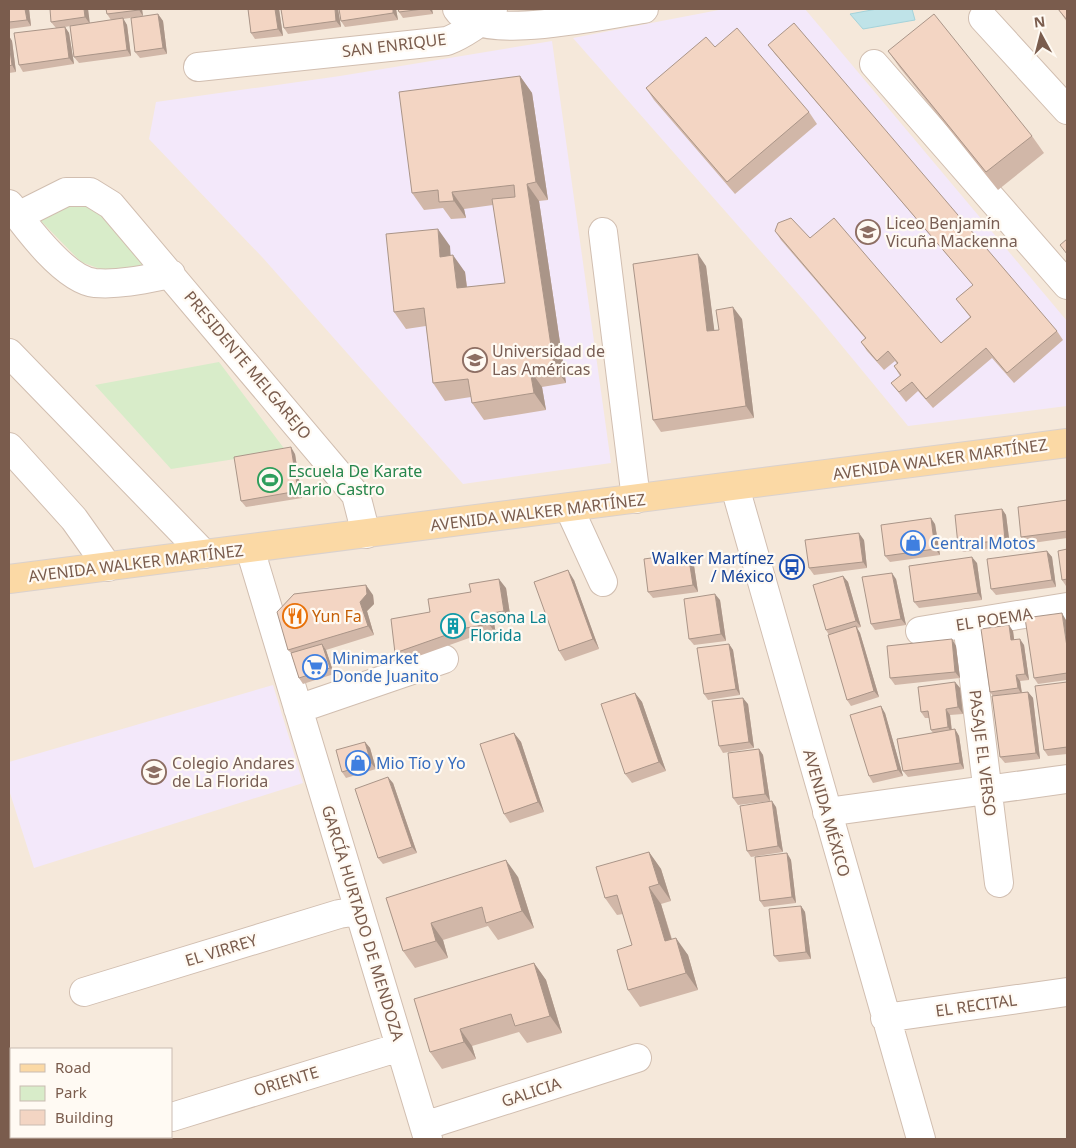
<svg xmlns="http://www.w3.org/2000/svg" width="1076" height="1148" viewBox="0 0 1076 1148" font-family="'Noto Sans',sans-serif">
<rect width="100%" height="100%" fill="#fdf6ec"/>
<path fill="#f5e8da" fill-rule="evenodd" d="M9 9H1067V1139H9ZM11 1049H171V1137H11Z"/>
<path fill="#f3e8fa" d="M724 9H805L1067 321V406L908 426 814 312 573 38Z
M552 41 611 463 463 484 263 258 149 139 156 102 340 76Z
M273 685 303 783 34 868 9 790V762Z"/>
<path fill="#d8ecc9" d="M73 200 96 204 151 265 106 271 81 262 39 219Z
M219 362 286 451 171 469 95 385Z"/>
<path fill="#bfe3e8" stroke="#a5d3da" d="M877 9H912L915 20 863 29 850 14Z"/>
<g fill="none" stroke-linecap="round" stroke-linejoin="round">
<defs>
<path id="minor" d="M457 9C479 44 607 14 644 9
M983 18 1067 110
M874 64 1067 285
M198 67 447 41C460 36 487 20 493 9
M9 204C26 227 65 280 95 283 121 285 146 279 171 274
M18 216 66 192H90L111 205 356 495 366 534
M603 232 636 499
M9 353 204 554
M9 447 74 519 108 567
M735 487 921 1139
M569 508 603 582
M250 549 428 1139
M967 623 999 883
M920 631 1067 607
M298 709 444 659
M827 812 1067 779
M84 992 339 914 359 911
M885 1018 1067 992
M172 1117 400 1047
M424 1126 637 1058"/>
<path id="major" d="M9 579 1067 443"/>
</defs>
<use href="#minor" stroke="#d1beb0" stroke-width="30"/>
<use href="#major" stroke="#dad1cd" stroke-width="30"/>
<use href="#minor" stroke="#fff" stroke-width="28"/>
<use href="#major" stroke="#fbd9a5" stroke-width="28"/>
</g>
<path fill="#d1b7a8" d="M9 9H29L31 26 9 29Z
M88 9 89 23 111 20 107 14 106 9H142L143 16 123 19 127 25 131 56 79 63 74 57 70 26 65 27 69 33 74 64 23 72 19 65 56 28 51 22Z
M248 9H279L283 36 255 39 251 33Z
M338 9 341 27 288 34 284 28Z
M339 9H396L398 20 345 27 341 21Z
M398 9H432L433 14 403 18 399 12Z
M1058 9H1067V22Z
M158 14 163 21 167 54 140 58 135 52Z
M9 36 12 41 16 72 9 73Z
M768 45 1057 331 1063 340 1014 383 992 358 933 408 918 391 906 402 891 383 900 376 894 366 897 364 895 361 884 370 867 351 861 342 865 338 781 240 775 231 810 238 941 343 970 317 956 299 973 285 775 54Z
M715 47 809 112 817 124 735 194 654 100 646 88Z
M888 51 1032 136 1044 153 998 190 900 68Z
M520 76 532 93 548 200 539 201 566 383 542 387 546 410 484 420 472 403 471 397 445 401 433 383 426 326 406 329 394 312 450 246V256L465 272 467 287 505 283 493 205 464 209 466 218 451 219 443 208 424 210 412 193Z
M706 266 714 330H719L742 319 754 418 661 432 653 420Z
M295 454 302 498 246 507 241 501Z
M1067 500V538L1026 544 1021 537Z
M1002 509 1006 515 1010 546 963 552 958 545Z
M935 524 940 555 890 562 885 556Z
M864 540 867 568 814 575 809 568Z
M1067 549V586H1066L1062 580Z
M1047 551 1052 557 1056 587 996 595 991 589Z
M693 559 698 592 653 598 648 592Z
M977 563 982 600 919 608 914 602Z
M843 576 848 582 861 627 857 628 860 633 879 697 851 706 847 700 829 635 826 630Z
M896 579 906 625 875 630 871 624Z
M574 580 599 649 565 661 559 651Z
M506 588 511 621 494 623 496 634 472 637 402 662 395 653Z
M373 595 374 604 367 611 374 635 326 650 334 674 303 684 299 678 291 653 288 650Z
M720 600 726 641 694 645 689 639Z
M1066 620 1067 625V680L1038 684 1034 678Z
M1013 631 1014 640 1024 645 1029 680 1020 681 1022 692H1028L1033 698 1040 759 1005 763 1000 757 993 696 990 692Z
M952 639 956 646 960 678 895 685 890 678Z
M729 644 733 650 740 695 708 700 704 694Z
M955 682 960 688 963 714 950 715 952 730 955 729 959 736 964 769 908 777 903 771 933 733 931 730 929 718H925L921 712Z
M1067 682V754L1048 756 1044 750Z
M635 693 642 702 666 771 632 783 625 774Z
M748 704 754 748 723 753 719 746Z
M885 713 903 776 873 783 869 776Z
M514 733 521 742 544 812 510 823 504 814Z
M365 742 370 748 376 769 346 778 342 772Z
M759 749 763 755 770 801 738 805 733 798Z
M393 783 417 853 383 864 378 858Z
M776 807 783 852 751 857 747 851Z
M649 852 661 869 671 901 661 904 672 939 688 955 698 990 640 1007 628 990 632 945 623 914 617 915 605 898Z
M787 853 791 860 796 903 764 907 760 901Z
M518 877 534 928 498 940 488 926 443 940 448 958 415 968 403 951 386 898Z
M801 906 805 912 811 959 779 962 774 956Z
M534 963 546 980 562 1033 527 1043 519 1032 472 1046 476 1059 442 1069 430 1052Z
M9 1073 11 1076V1102L9 1103Z"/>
<path fill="#aa9588" d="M25 9H29L31 26 27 20Z
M84 9H88L90 24 85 17Z
M139 9H142L143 16 139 10Z
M275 9H279L283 36 278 29Z
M335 9H338L341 27 336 21Z
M393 9H396L398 20 393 13Z
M429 9H432L433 14Z
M158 14 163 21 167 54 163 48Z
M123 18 127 25 131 56 127 50Z
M65 27 69 33 74 64 69 58Z
M9 36 12 41 16 72 12 65 9 43Z
M520 76 532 93 548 200 536 182Z
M527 184 539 201 566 383 554 366Z
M452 192 464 209 466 218 454 201Z
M438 229 450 246 452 274 440 257Z
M698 254 706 266 716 343 707 331Z
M453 255 465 272 469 305 457 288Z
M733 307 742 319 754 418 746 406Z
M530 370 542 387 546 410 534 393Z
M291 447 295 454 302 498 298 491Z
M1002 509 1006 515 1010 546 1005 540Z
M931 518 935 524 940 555 935 549Z
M859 533 864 540 867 568 863 562Z
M1047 551 1052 557 1056 587 1052 580Z
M688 553 693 559 698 592 693 585Z
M972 557 977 563 982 600 978 593Z
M568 570 574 580 599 649 593 639Z
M892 573 896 579 906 625 901 619Z
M843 576 848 582 861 627 856 621Z
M499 579 506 588 511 621 504 611Z
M366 585 373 595 374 604 367 611 374 635 368 626 360 602Z
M715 594 720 600 726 641 721 634Z
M1062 613 1066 620 1067 625V647Z
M487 614 494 623 496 634 489 624Z
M1009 625 1013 631 1015 646 1011 640Z
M856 626 860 633 879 697 874 691Z
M952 639 956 646 960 678 955 672Z
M1020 639 1024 645 1029 680 1025 674Z
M322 644 326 650 334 674 330 668Z
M729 644 733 650 740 695 736 689Z
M1016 675 1020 681 1022 695 1018 688Z
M955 682 960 688 963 714 958 707Z
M1028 692 1033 698 1040 759 1036 753Z
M635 693 642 702 666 771 659 762Z
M743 698 748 704 754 748 749 742Z
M881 706 885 713 903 776 898 770Z
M946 709 950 715 952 734 948 727Z
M955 729 959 736 964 769 960 763Z
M514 733 521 742 544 812 538 802Z
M365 742 370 748 376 769 371 763Z
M759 749 763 755 770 801 765 794Z
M388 777 393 783 417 853 412 847Z
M772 801 776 807 783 852 778 846Z
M649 852 661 869 671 901 659 884Z
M787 853 791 860 796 903 792 897Z
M506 860 518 877 534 928 522 911Z
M649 887 661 904 677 958 665 941Z
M801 906 805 912 811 959 806 952Z
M431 923 443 940 448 958 436 941Z
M676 938 688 955 698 990 686 973Z
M534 963 546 980 562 1033 550 1016Z
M460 1029 472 1046 476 1059 464 1042Z
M57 1137H62V1139H58Z"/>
<path fill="#f3d5c3" stroke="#aa9588" d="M9 9H25L27 20 9 22Z
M50 9H84L85 17 51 22Z
M106 9H139V10L107 14Z
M248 9H275L278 29 251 33Z
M281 9H335L336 21 284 28Z
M339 9H393V13L341 21Z
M398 9H423L399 12Z
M1058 9H1067V20Z
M158 14 163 48 135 52 131 18Z
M934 14 1032 136 986 172 888 51Z
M123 18 127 50 74 57 70 26Z
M794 23 1057 331 1007 373 986 348 926 399 912 382 899 392 891 383 901 375 894 366 898 363 888 351 877 361 861 342 866 338 775 231 778 223 791 218 810 238 834 218 941 343 971 317 956 299 973 285 768 45Z
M65 27 69 58 19 65 14 33Z
M737 28 809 112 727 182 646 88 706 37 715 47Z
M9 43 12 65 9 66Z
M520 76 536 182 527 184 554 366 530 370 534 393 472 403 468 379 433 383 424 308 394 312 386 234 438 229 440 257 453 255 457 288 505 283 492 199 515 197 514 185 452 192 454 201 439 202 438 190 412 193 399 92Z
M1067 239V254L1060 245Z
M698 254 707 331 719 330 716 310 733 307 746 406 653 420 633 264Z
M291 447 298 491 241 501 234 457Z
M1067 500V531L1021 537 1018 507Z
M1002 509 1005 540 958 545 955 515Z
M931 518 935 549 885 556 881 525Z
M859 533 863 562 809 568 805 540Z
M1067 549V579L1062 580 1058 551Z
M1047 551 1052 580 991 589 987 559Z
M688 553 693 585 648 592 644 559Z
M972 557 978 593 914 602 909 566Z
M568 570 593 639 559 651 534 582Z
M892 573 901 619 871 624 862 577Z
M843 576 856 621 826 630 813 585Z
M499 579 504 611 487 614 489 624 466 628 395 653 391 619 430 612 428 599 471 592 469 584Z
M366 585 367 594 360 602 368 626 288 650 277 612 294 594Z
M715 594 721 634 689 639 684 599Z
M1062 613 1067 647V673L1034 678 1025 618Z
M1009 625 1011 640 1020 639 1025 674 1016 675 1018 688 990 692 981 629Z
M856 626 874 691 847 700 828 635Z
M952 639 955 672 890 678 887 646Z
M322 644 330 668 299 678 291 653Z
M729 644 736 689 704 694 697 648Z
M955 682 958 707 946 709 948 727 931 730 928 711 921 712 918 687Z
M1067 682V747L1044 750 1035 686Z
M1028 692 1036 753 1000 757 992 696Z
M635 693 659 762 625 774 601 704Z
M743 698 749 742 719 746 712 701Z
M881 706 898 770 869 776 850 715Z
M955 729 960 763 903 771 897 739Z
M514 733 538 802 504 814 480 744Z
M365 742 371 763 342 772 336 750Z
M759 749 765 794 733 798 728 753Z
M388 777 412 847 378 858 355 789Z
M772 801 778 846 747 851 740 806Z
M649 852 659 884 649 887 665 941 676 938 686 973 628 990 617 950 632 945 617 895 605 898 596 867Z
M787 853 792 897 760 901 755 857Z
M506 860 522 911 486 923 482 907 431 923 436 941 403 951 386 898Z
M801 906 806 952 774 956 769 909Z
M534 963 550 1016 515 1026 511 1014 460 1029 464 1042 430 1052 414 999Z
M9 1073 11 1080V1095H9Z
M11 1119V1137H57L58 1139H9V1120Z"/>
<defs>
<symbol id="school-ring" viewBox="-11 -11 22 22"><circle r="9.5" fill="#fffaf3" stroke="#8d6e63" stroke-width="1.5"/><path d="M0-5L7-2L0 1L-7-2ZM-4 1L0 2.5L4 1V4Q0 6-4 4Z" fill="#8d6e63"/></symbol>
<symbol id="university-ring" viewBox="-11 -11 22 22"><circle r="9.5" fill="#fffaf3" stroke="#8d6e63" stroke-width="1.5"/><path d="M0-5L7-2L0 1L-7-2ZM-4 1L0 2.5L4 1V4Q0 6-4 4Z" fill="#8d6e63"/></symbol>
<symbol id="stadium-ring" viewBox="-11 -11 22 22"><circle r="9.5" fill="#fffaf3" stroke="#2e9e5b" stroke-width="1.5"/><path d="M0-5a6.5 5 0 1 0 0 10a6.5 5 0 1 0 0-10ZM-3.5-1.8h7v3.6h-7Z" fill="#2e9e5b"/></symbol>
<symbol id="shop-ring" viewBox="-11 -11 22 22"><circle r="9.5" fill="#fffaf3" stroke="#3f7fe0" stroke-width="1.5"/><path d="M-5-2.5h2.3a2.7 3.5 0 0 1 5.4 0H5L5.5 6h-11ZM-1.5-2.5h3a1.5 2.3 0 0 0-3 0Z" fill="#3f7fe0"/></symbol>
<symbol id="bus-ring" viewBox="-11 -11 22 22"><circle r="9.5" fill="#fffaf3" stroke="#1a4fb4" stroke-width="1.5"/><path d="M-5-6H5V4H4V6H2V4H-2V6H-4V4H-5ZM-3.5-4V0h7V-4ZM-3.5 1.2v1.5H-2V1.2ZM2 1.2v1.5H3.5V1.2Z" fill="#1a4fb4"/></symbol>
<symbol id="restaurant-ring" viewBox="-11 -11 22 22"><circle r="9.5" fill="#fffaf3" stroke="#e8710a" stroke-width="1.5"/><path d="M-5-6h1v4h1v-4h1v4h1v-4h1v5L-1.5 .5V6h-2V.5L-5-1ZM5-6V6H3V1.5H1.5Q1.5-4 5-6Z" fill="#e8710a"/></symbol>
<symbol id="building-ring" viewBox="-11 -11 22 22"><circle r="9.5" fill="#fffaf3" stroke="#0f9aa8" stroke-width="1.5"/><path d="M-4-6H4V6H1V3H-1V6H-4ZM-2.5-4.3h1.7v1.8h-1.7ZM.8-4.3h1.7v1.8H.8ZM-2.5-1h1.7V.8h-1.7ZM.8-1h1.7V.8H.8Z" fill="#0f9aa8"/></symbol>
<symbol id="supermarket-ring" viewBox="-11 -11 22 22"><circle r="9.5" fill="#fffaf3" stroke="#3f7fe0" stroke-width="1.5"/><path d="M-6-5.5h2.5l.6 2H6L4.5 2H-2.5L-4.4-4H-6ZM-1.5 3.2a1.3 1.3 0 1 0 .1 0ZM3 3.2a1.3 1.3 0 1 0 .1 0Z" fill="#3f7fe0"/></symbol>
</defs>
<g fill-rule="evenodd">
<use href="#school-ring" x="854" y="218" width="28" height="28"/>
<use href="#university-ring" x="461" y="346" width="28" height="28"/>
<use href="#stadium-ring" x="256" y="466" width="28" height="28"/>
<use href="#shop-ring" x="899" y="529" width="28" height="28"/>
<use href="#bus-ring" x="778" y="553" width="28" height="28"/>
<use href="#restaurant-ring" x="281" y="602" width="28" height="28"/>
<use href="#building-ring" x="439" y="612" width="28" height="28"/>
<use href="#supermarket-ring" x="301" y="653" width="28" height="28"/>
<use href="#shop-ring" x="344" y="749" width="28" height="28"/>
<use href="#school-ring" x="140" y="758" width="28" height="28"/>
</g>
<g text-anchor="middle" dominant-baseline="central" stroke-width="4.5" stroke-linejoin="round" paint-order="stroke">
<g font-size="16" fill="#7a5c4d" stroke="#fffaf3">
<text transform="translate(394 45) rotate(-7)">SAN ENRIQUE</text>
<text transform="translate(248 365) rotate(50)">PRESIDENTE MELGAREJO</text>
<text transform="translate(940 459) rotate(-8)">AVENIDA WALKER MARTÍNEZ</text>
<text transform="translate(538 512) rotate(-7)">AVENIDA WALKER MARTÍNEZ</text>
<text transform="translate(136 563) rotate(-7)">AVENIDA WALKER MARTÍNEZ</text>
<text transform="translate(994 619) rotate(-9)">EL POEMA</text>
<text transform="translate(983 753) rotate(83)">PASAJE EL VERSO</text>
<text transform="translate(827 813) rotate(74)">AVENIDA MÉXICO</text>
<text transform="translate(363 923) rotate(73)">GARCÍA HURTADO DE MENDOZA</text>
<text transform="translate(221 950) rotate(-17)">EL VIRREY</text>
<text transform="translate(976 1005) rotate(-8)">EL RECITAL</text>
<text transform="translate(286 1081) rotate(-17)">ORIENTE</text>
<text transform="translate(531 1092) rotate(-18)">GALICIA</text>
</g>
<g font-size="16" fill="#785e54" stroke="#fffaf3" text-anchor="start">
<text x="886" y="223">Liceo Benjamín<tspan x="886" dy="18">Vicuña Mackenna</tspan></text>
<text x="492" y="351">Universidad de<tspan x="492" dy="18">Las Américas</tspan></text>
<text x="172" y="763">Colegio Andares<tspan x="172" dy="18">de La Florida</tspan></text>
</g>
<g font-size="16" fill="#27864d" stroke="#fffaf3" text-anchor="start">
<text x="288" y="471">Escuela De Karate<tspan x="288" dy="18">Mario Castro</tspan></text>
</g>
<g font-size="16" fill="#366cbe" stroke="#fffaf3" text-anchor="start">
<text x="930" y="543">Central Motos</text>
<text x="332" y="658">Minimarket<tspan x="332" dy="18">Donde Juanito</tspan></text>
<text x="376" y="763">Mio Tío y Yo</text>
</g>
<g font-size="16" fill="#164399" stroke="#fffaf3" text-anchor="end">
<text x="774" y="558">Walker Martínez<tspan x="774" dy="18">/ México</tspan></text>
</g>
<g font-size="16" fill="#c56008" stroke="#fffaf3" text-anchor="start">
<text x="312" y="616">Yun Fa</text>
</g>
<g font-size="16" fill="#0d838f" stroke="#fffaf3" text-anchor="start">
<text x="470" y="617">Casona La<tspan x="470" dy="18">Florida</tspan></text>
</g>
</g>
<rect width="1076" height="1148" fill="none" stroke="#7a5c4d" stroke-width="20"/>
<rect x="10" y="1048" width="162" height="90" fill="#fffaf3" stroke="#cabbb1"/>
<rect x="20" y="1064" width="25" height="8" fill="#fbd9a5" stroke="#cabbb1"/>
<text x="55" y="1073" font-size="15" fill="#7a5c4d">Road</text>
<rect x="20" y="1086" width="25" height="15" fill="#d8ecc9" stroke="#cabbb1"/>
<text x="55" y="1098" font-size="15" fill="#7a5c4d">Park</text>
<rect x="20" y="1110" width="25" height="15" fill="#f3d5c3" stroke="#cabbb1"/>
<text x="55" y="1123" font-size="15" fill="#7a5c4d">Building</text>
<g transform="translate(1041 35) rotate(353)" stroke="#fffaf3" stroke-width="4" paint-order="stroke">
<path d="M0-4L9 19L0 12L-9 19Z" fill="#7a5c4d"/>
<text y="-8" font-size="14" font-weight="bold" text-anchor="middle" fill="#7a5c4d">N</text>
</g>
</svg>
